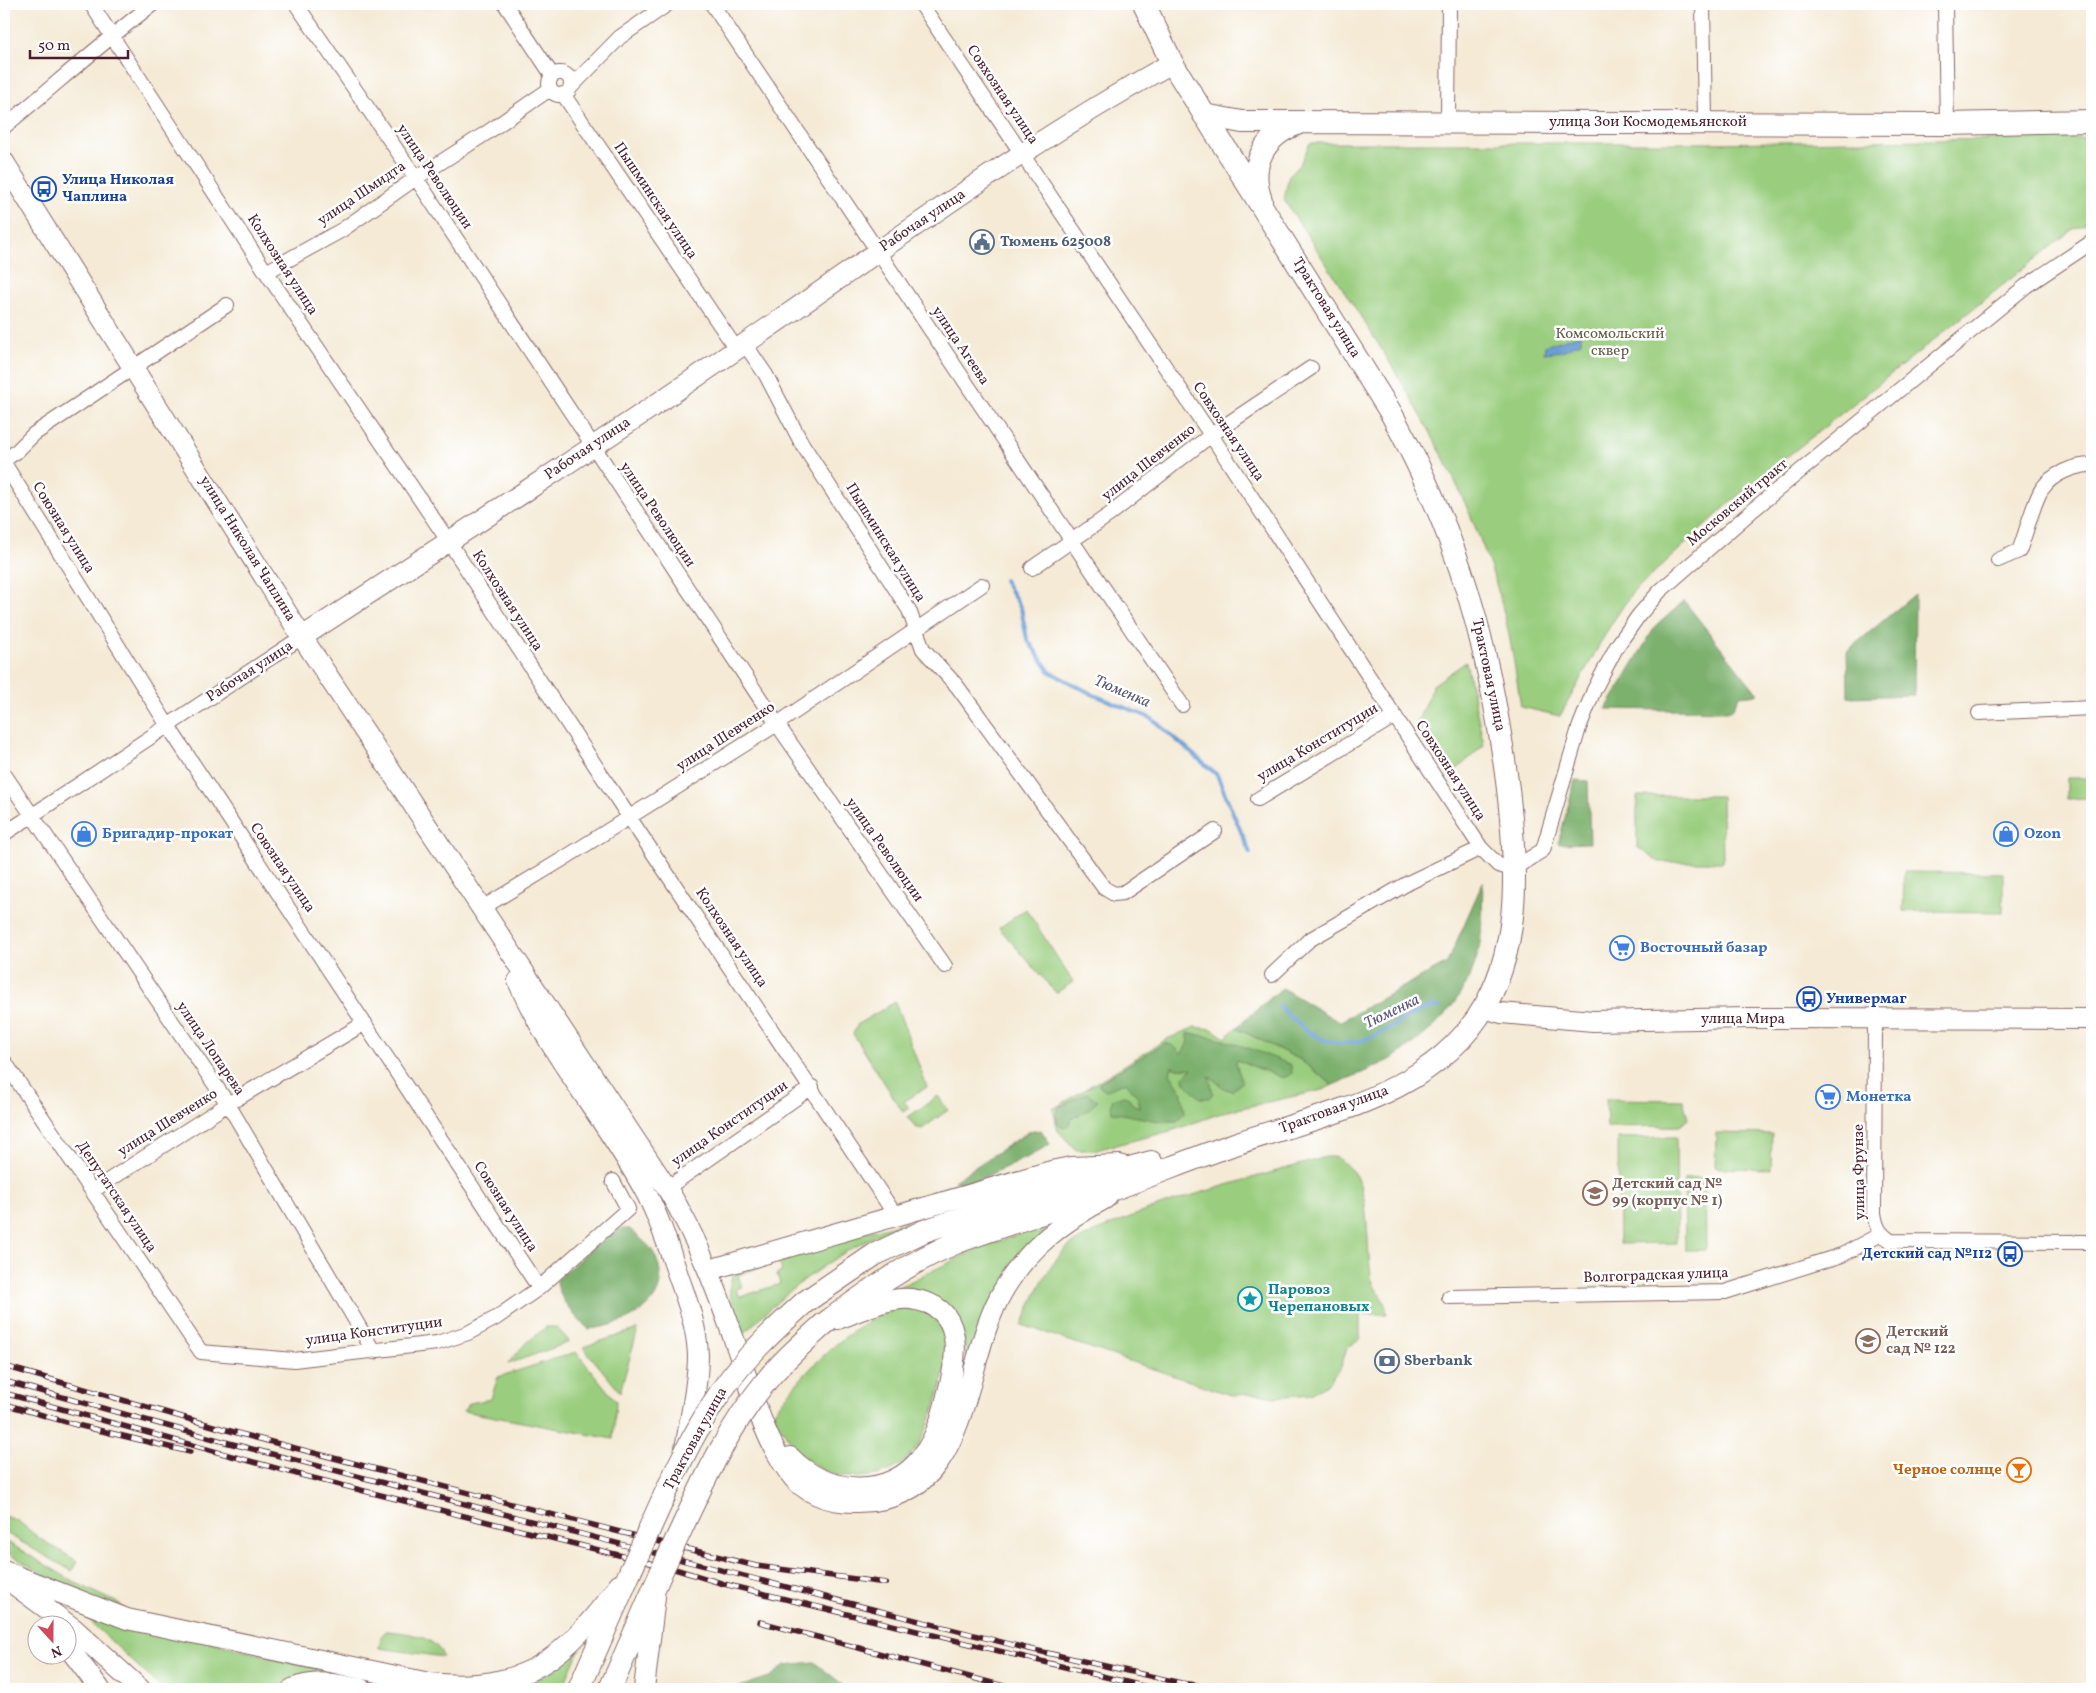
<svg xmlns="http://www.w3.org/2000/svg" width="2096" height="1693" viewBox="0 0 2096 1693" font-family="Vollkorn,serif">
<rect width="100%" height="100%" fill="#fff"/>
<filter id="ink" filterUnits="userSpaceOnUse"><feTurbulence type="fractalNoise" baseFrequency=".02" numOctaves="2"/><feDisplacementMap in="SourceGraphic" scale="10" xChannelSelector="R" yChannelSelector="G"/><feConvolveMatrix kernelMatrix="1 2 1 2 8 2 1 2 1" color-interpolation-filters="sRGB"/></filter>
<filter id="wash" filterUnits="userSpaceOnUse"><feTurbulence type="fractalNoise" baseFrequency=".0096" numOctaves="4" result="noise"/><feDisplacementMap in="SourceGraphic" scale="20" xChannelSelector="R" yChannelSelector="G"/><feGaussianBlur stdDeviation="1.12" result="paint"/><feColorMatrix in="noise" values="0 0 0 0 0 0 0 0 0 0 0 0 0 0 0 0 0 1.4 0 .05"/><feComposite in="paint" operator="in"/></filter>
<g filter="url(#wash)">
<rect width="100%" height="100%" fill="#f4ead5"/>
<path fill="#9acd7e" stroke="#727654" d="M2092 138V220L2072 230 1734 499 1632 593 1610 626 1560 716 1521 707C1514 659 1506 609 1489 563 1442 430 1360 316 1284 200L1289 175 1300 164 1310 143H1707Z
M1466 662 1484 745 1454 772 1416 725 1433 685Z
M2067 778H2092V798L2067 799Z
M1637 796H1722L1723 862H1659L1637 847Z
M1904 872 2003 873V912L1903 911Z
M1026 909 1073 982 1056 993 999 928Z
M895 1002 927 1087 904 1101 909 1108 903 1112 853 1034 858 1024Z
M1195 1027 1212 1029 1225 1038 1236 1028 1299 1059 1333 1085 1322 1090 1224 1112 1174 1130 1096 1150H1076L1058 1131 1053 1109 1167 1039Z
M938 1096 948 1110 922 1129 915 1127 908 1117Z
M1606 1099 1683 1100 1688 1119 1680 1126 1607 1127Z
M1716 1133 1772 1134 1771 1169 1715 1168Z
M1676 1137 1677 1243 1619 1244 1618 1138Z
M1326 1157H1337C1345 1164 1354 1171 1358 1180 1370 1204 1366 1251 1372 1280 1376 1294 1386 1298 1387 1314H1360V1338L1347 1348 1341 1367 1329 1382 1311 1394 1273 1397 1259 1394 1231 1395 1022 1325C1032 1302 1048 1263 1068 1247 1080 1238 1095 1232 1109 1226 1175 1196 1256 1178 1326 1157Z
M1705 1178 1706 1250H1685L1684 1179Z
M907 1222C844 1247 792 1284 744 1334 737 1316 718 1283 740 1268 748 1263 761 1260 770 1257L772 1263 738 1275 742 1287 736 1289 740 1297 780 1284 777 1274 782 1271 776 1255Z
M1047 1224H1049L968 1358 965 1356C966 1311 940 1290 895 1289L975 1250Z
M896 1309C961 1304 949 1365 935 1406 928 1426 923 1444 907 1459 893 1473 877 1476 859 1477 814 1480 792 1447 773 1413 803 1373 847 1325 896 1309Z
M546 1327H556L570 1342 508 1364 524 1345Z
M638 1329 620 1392 583 1347Z
M576 1352 616 1401 613 1439 463 1411 470 1403 491 1399 498 1377Z
M4 1516 18 1521 39 1538 77 1561 72 1571 4 1532Z
M4 1540 76 1583 120 1604 127 1612 58 1583 4 1551Z
M76 1608 334 1673 289 1680 275 1689H162Z
M386 1631C405 1632 437 1636 443 1657L379 1648 381 1636Z
M580 1648 562 1689H512C539 1681 561 1668 580 1648Z"/>
<path fill="#7bb06d" stroke="#62684c" d="M1915 594 1914 695 1848 697 1847 651Z
M1684 601 1758 694 1740 696 1731 711 1606 709 1655 627Z
M1575 780 1588 781 1590 843 1558 844Z
M1483 882C1482 902 1483 924 1480 943 1472 994 1432 1035 1389 1060 1371 1070 1351 1077 1333 1085L1299 1059 1236 1028 1282 988 1339 1022 1447 963Z
M1187 1033C1224 1038 1256 1050 1291 1065L1292 1074 1283 1078 1237 1060 1236 1063 1242 1082 1232 1091 1225 1089 1209 1076 1213 1093 1209 1098H1200L1186 1084 1183 1077 1192 1069C1185 1067 1179 1070 1172 1067L1170 1073 1181 1090 1185 1112 1177 1121H1158L1112 1112 1111 1104 1113 1099 1124 1096 1129 1098 1131 1103 1140 1107 1138 1097 1126 1082 1105 1091 1099 1086 1100 1082 1165 1043 1174 1046 1181 1054 1189 1042Z
M1087 1093 1098 1101 1084 1113 1072 1118 1068 1126 1063 1128 1058 1124 1056 1116 1059 1107Z
M1041 1130 1050 1144 1032 1155 969 1184 954 1181 1028 1132Z
M621 1229H630C639 1238 652 1246 656 1258 675 1304 627 1325 589 1329 576 1319 557 1297 557 1280L588 1251Z
M814 1662 842 1684 840 1689H733L772 1676 785 1665Z"/>
<path fill="#6b9ed6" stroke="#5a5e80" d="M1581 334V342L1562 351 1544 353 1545 346Z"/>
<g fill="none" stroke-linecap="round" stroke-linejoin="round">
<path stroke="#6b9ed6" stroke-width="4" d="M1004 580 1021 608 1027 639 1050 672 1094 695 1151 718 1217 775 1250 853
M1279 1006C1319 1048 1347 1056 1398 1023 1412 1015 1424 1006 1440 1007"/>
</g>
</g>
<g filter="url(#ink)">
<g fill="none" stroke-linecap="round" stroke-linejoin="round">
<defs>
<path id="street" d="M91 4 266 272 449 542 629 817 896 1216
M296 4 416 178 777 724 945 966
M505 4 552 75
M712 4 1182 705
M921 4 1211 435 1481 848 1498 865 1513 869 1543 850 1579 728 1594 690 1617 646 1639 615 1660 591 1754 509 2026 286 2092 242
M1703 4 1705 122
M1945 4 1947 124
M549 84a11 11 0 1 1 22 0a11 11 0 1 1-22 0Z
M571 87 620 37 668 4
M563 94 737 350
M1448 121 1449 4
M4 127C54 86 101 43 153 4
M266 272 342 230 416 178 488 132 550 89
M745 344 766 375 801 442 909 610 923 649 957 686 1104 888 1114 894 1123 893 1215 831
M4 460 16 452 34 434 227 305
M4 463 168 726 539 1288
M1998 560 2019 551C2025 537 2034 500 2042 489 2052 474 2074 465 2092 465
M1032 568 1109 515 1211 435 1311 368
M1979 713 2092 708
M4 774 228 1104 374 1352
M1258 799 1395 716
M4 834 302 637
M482 908 563 859 777 724 982 585
M1272 975 1309 940 1408 883 1481 848
M1875 1019 1874 1213C1876 1227 1879 1233 1891 1241L2092 1242
M4 1061 201 1352 294 1360 437 1343 468 1333 496 1318 539 1288 628 1209 613 1181
M667 1188 812 1087
M92 1191 228 1104 365 1023
M1449 1297 1725 1292 1842 1255 1881 1234"/>
<path id="secondary" d="M4 162 302 637 667 1188C698 1239 719 1295 738 1351 751 1389 764 1438 788 1471 803 1493 828 1502 854 1502 975 1505 959 1363 1004 1289 1029 1247 1064 1221 1106 1198
M302 637C450 541 598 445 743 345 884 249 1022 146 1172 63
M518 981C551 1058 607 1120 646 1193 660 1219 669 1249 679 1278 688 1303 697 1328 698 1355 698 1386 690 1418 685 1449
M1484 1008 1501 1013 1593 1021 1748 1018 2092 1019
M709 1270 1051 1171 1071 1167 1120 1165
M790 1457C826 1495 890 1501 923 1455 936 1437 942 1417 947 1396 958 1356 966 1306 911 1299 887 1297 860 1311 838 1319
M4 1571 127 1619 429 1683C527 1693 564 1658 619 1585
M12 1583 73 1628 140 1689
M68 1647 100 1689
M292 1689C315 1679 338 1684 361 1689
M644 1689 655 1597"/>
<path id="primary" d="M1204 115 1242 122H1277L1947 124 2092 121
M1261 200C1248 165 1264 136 1297 124
M805 1302 874 1255 924 1231 1038 1193 1151 1162
M824 1324C867 1292 909 1262 958 1242 1003 1225 1049 1211 1094 1196 1140 1180 1184 1162 1229 1146 1321 1114 1434 1097 1486 1004 1522 940 1516 859 1508 789 1490 648 1460 538 1391 413L1172 63 1144 4
M579 1689 631 1570
M610 1689 663 1568"/>
</defs>
<use href="#street" stroke="#866666" stroke-width="16"/>
<use href="#secondary" stroke="#866666" stroke-width="22"/>
<use href="#primary" stroke="#866666" stroke-width="24"/>
<use href="#street" stroke="#fff" stroke-width="14"/>
<use href="#secondary" stroke="#fff" stroke-width="20"/>
<use href="#primary" stroke="#fff" stroke-width="22"/>
<defs>
<path id="rail" d="M4 1366 241 1434 616 1531 756 1566 886 1583
M4 1381 229 1443 829 1598 1025 1648 1181 1683 1223 1689
M4 1393 297 1474 678 1570 724 1584 1155 1689
M4 1404 77 1425 190 1452
M760 1622 1015 1689"/>
</defs>
<use href="#rail" stroke="#4a1f2b" stroke-width="5.5"/>
<use href="#rail" stroke="#fff" stroke-width="4" stroke-dasharray="11" stroke-linecap="butt"/>
<defs>
<path id="primary-bridge" d="M663 1568C694 1503 721 1436 767 1380 784 1359 804 1342 824 1324
M631 1570C659 1509 684 1445 722 1390 745 1357 775 1329 805 1302"/>
</defs>
<use href="#primary-bridge" stroke="#866666" stroke-width="24" stroke-linecap="butt"/>
<use href="#primary-bridge" stroke="#fff" stroke-width="22"/>
</g>
</g>
<defs>
<symbol id="bus-ring" viewBox="-11 -11 22 22"><circle r="9.5" fill="#fff" stroke="#1a4fb4" stroke-width="1.5"/><path d="M-5-6H5V4H4V6H2V4H-2V6H-4V4H-5ZM-3.5-4V0h7V-4ZM-3.5 1.2v1.5H-2V1.2ZM2 1.2v1.5H3.5V1.2Z" fill="#1a4fb4"/></symbol>
<symbol id="civic-ring" viewBox="-11 -11 22 22"><circle r="9.5" fill="#fff" stroke="#5c6f8a" stroke-width="1.5"/><path d="M-.6-6.5H3V-4.5H.6V-3L4-1V1h2V6H-6V1h2V-1L-.6-3ZM-1.2 2.5V6h2.4V2.5Z" fill="#5c6f8a"/></symbol>
<symbol id="shop-ring" viewBox="-11 -11 22 22"><circle r="9.5" fill="#fff" stroke="#3f7fe0" stroke-width="1.5"/><path d="M-5-2.5h2.3a2.7 3.5 0 0 1 5.4 0H5L5.5 6h-11ZM-1.5-2.5h3a1.5 2.3 0 0 0-3 0Z" fill="#3f7fe0"/></symbol>
<symbol id="supermarket-ring" viewBox="-11 -11 22 22"><circle r="9.5" fill="#fff" stroke="#3f7fe0" stroke-width="1.5"/><path d="M-6-5.5h2.5l.6 2H6L4.5 2H-2.5L-4.4-4H-6ZM-1.5 3.2a1.3 1.3 0 1 0 .1 0ZM3 3.2a1.3 1.3 0 1 0 .1 0Z" fill="#3f7fe0"/></symbol>
<symbol id="school-ring" viewBox="-11 -11 22 22"><circle r="9.5" fill="#fff" stroke="#8d6e63" stroke-width="1.5"/><path d="M0-5L7-2L0 1L-7-2ZM-4 1L0 2.5L4 1V4Q0 6-4 4Z" fill="#8d6e63"/></symbol>
<symbol id="sight-ring" viewBox="-11 -11 22 22"><circle r="9.5" fill="#fff" stroke="#0f9aa8" stroke-width="1.5"/><path d="M0-6L1.8-2.2L6-1.7L2.9 1.2L3.7 5.4L0 3.3L-3.7 5.4L-2.9 1.2L-6-1.7L-1.8-2.2Z" fill="#0f9aa8"/></symbol>
<symbol id="bank-ring" viewBox="-11 -11 22 22"><circle r="9.5" fill="#fff" stroke="#5c6f8a" stroke-width="1.5"/><path d="M-6-4H6V4H-6ZM0-2.3a2.3 2.3 0 1 0 0 4.6a2.3 2.3 0 1 0 0-4.6Z" fill="#5c6f8a"/></symbol>
<symbol id="bar-ring" viewBox="-11 -11 22 22"><circle r="9.5" fill="#fff" stroke="#e8710a" stroke-width="1.5"/><path d="M-6-5H6L.8 .8V4.5H3.5V6h-7V4.5H-.8V.8Z" fill="#e8710a"/></symbol>
</defs>
<g fill-rule="evenodd">
<use href="#bus-ring" x="30" y="175" width="28" height="28"/>
<use href="#civic-ring" x="968" y="228" width="28" height="28"/>
<use href="#shop-ring" x="70" y="820" width="28" height="28"/>
<use href="#shop-ring" x="1992" y="820" width="28" height="28"/>
<use href="#supermarket-ring" x="1608" y="934" width="28" height="28"/>
<use href="#bus-ring" x="1795" y="985" width="28" height="28"/>
<use href="#supermarket-ring" x="1814" y="1083" width="28" height="28"/>
<use href="#school-ring" x="1581" y="1179" width="28" height="28"/>
<use href="#bus-ring" x="1996" y="1240" width="28" height="28"/>
<use href="#sight-ring" x="1236" y="1285" width="28" height="28"/>
<use href="#school-ring" x="1854" y="1327" width="28" height="28"/>
<use href="#bank-ring" x="1373" y="1347" width="28" height="28"/>
<use href="#bar-ring" x="2005" y="1456" width="28" height="28"/>
</g>
<g text-anchor="middle" dominant-baseline="central" stroke-width="5" stroke-linejoin="round" paint-order="stroke">
<g font-size="15" fill="#4a1f2b" stroke="#fff">
<text transform="translate(1002 95) rotate(56)">Совхозная улица</text>
<text x="1648" y="122">улица Зои Космодемьянской</text>
<text transform="translate(434 177) rotate(56)">улица Революции</text>
<text transform="translate(362 194) rotate(-34)">улица Шмидта</text>
<text transform="translate(655 201) rotate(56)">Пышминская улица</text>
<text transform="translate(923 221) rotate(-34)">Рабочая улица</text>
<text transform="translate(282 265) rotate(57)">Колхозная улица</text>
<text transform="translate(1326 308) rotate(58)">Трактовая улица</text>
<text transform="translate(960 346) rotate(56)">улица Агеева</text>
<text transform="translate(1228 432) rotate(56)">Совхозная улица</text>
<text transform="translate(588 449) rotate(-34)">Рабочая улица</text>
<text transform="translate(1149 463) rotate(-38)">улица Шевченко</text>
<text transform="translate(1738 503) rotate(-40)">Московский тракт</text>
<text transform="translate(657 515) rotate(56)">улица Революции</text>
<text transform="translate(63 528) rotate(58)">Союзная улица</text>
<text transform="translate(885 543) rotate(58)">Пышминская улица</text>
<text transform="translate(247 549) rotate(58)">улица Николая Чаплина</text>
<text transform="translate(507 601) rotate(57)">Колхозная улица</text>
<text transform="translate(250 672) rotate(-33)">Рабочая улица</text>
<text transform="translate(1488 675) rotate(78)">Трактовая улица</text>
<text transform="translate(726 737) rotate(-33)">улица Шевченко</text>
<text transform="translate(1318 743) rotate(-31)">улица Конституции</text>
<text transform="translate(1450 771) rotate(57)">Совхозная улица</text>
<text transform="translate(884 850) rotate(55)">улица Революции</text>
<text transform="translate(282 868) rotate(56)">Союзная улица</text>
<text transform="translate(731 938) rotate(56)">Колхозная улица</text>
<text x="1743" y="1019">улица Мира</text>
<text transform="translate(210 1049) rotate(56)">улица Лопарева</text>
<text transform="translate(1334 1110) rotate(-20)">Трактовая улица</text>
<text transform="translate(168 1123) rotate(-32)">улица Шевченко</text>
<text transform="translate(730 1124) rotate(-35)">улица Конституции</text>
<text transform="translate(1860 1172) rotate(-91)">улица Фрунзе</text>
<text transform="translate(116 1197) rotate(56)">Депутатская улица</text>
<text transform="translate(505 1207) rotate(57)">Союзная улица</text>
<text transform="translate(1656 1276) rotate(-2)">Волгоградская улица</text>
<text transform="translate(374 1332) rotate(-8)">улица Конституции</text>
<text transform="translate(696 1439) rotate(-61)">Трактовая улица</text>
</g>
<g font-size="15" font-weight="bold" fill="#164399" stroke="#fff" text-anchor="start">
<text x="62" y="180">Улица Николая<tspan x="62" dy="17">Чаплина</tspan></text>
<text x="1826" y="999">Универмаг</text>
<text x="1992" y="1254" text-anchor="end">Детский сад №112</text>
</g>
<g font-size="15" font-weight="bold" fill="#4e5e75" stroke="#fff" text-anchor="start">
<text x="1000" y="242">Тюмень 625008</text>
<text x="1404" y="1361">Sberbank</text>
</g>
<g font-size="15" fill="#665c48" stroke="#fff">
<text x="1610" y="334">Комсомольский<tspan x="1610" dy="17">сквер</tspan></text>
</g>
<g font-size="15" font-weight="bold" fill="#366cbe" stroke="#fff" text-anchor="start">
<text x="102" y="834">Бригадир-прокат</text>
<text x="2024" y="834">Ozon</text>
<text x="1640" y="948">Восточный базар</text>
<text x="1846" y="1097">Монетка</text>
</g>
<g font-size="15" font-weight="bold" fill="#785e54" stroke="#fff" text-anchor="start">
<text x="1612" y="1184">Детский сад №<tspan x="1612" dy="17">99 (корпус № 1)</tspan></text>
<text x="1886" y="1332">Детский<tspan x="1886" dy="17">сад № 122</tspan></text>
</g>
<g font-size="15" font-weight="bold" fill="#0d838f" stroke="#fff" text-anchor="start">
<text x="1268" y="1290">Паровоз<tspan x="1268" dy="17">Черепановых</tspan></text>
</g>
<g font-size="15" font-weight="bold" fill="#c56008" stroke="#fff" text-anchor="end">
<text x="2002" y="1470">Черное солнце</text>
</g>
<g font-size="16" font-style="italic" fill="#595878" stroke="#fff">
<text transform="translate(1122 692) rotate(23)">Тюменка</text>
<text transform="translate(1392 1012) rotate(-26)">Тюменка</text>
</g>
</g>
<rect width="2096" height="1693" fill="none" stroke="#fff" stroke-width="20"/>
<g transform="translate(52 1640) rotate(159)"><circle r="24" fill="#ffffff" stroke="#b7a5aa"/>
<path d="M0-4L9 19L0 12L-9 19Z" fill="#d1495b"/>
<text y="-8" font-size="14" font-weight="bold" text-anchor="middle" fill="#4a1f2b">N</text>
</g>
<path d="M30 50v8h98v-8" fill="none" stroke="#4a1f2b" stroke-width="2.5"/>
<text x="38" y="50" font-size="15" fill="#4a1f2b" stroke="#ffffff" stroke-width="4" paint-order="stroke">50 m</text>
</svg>
